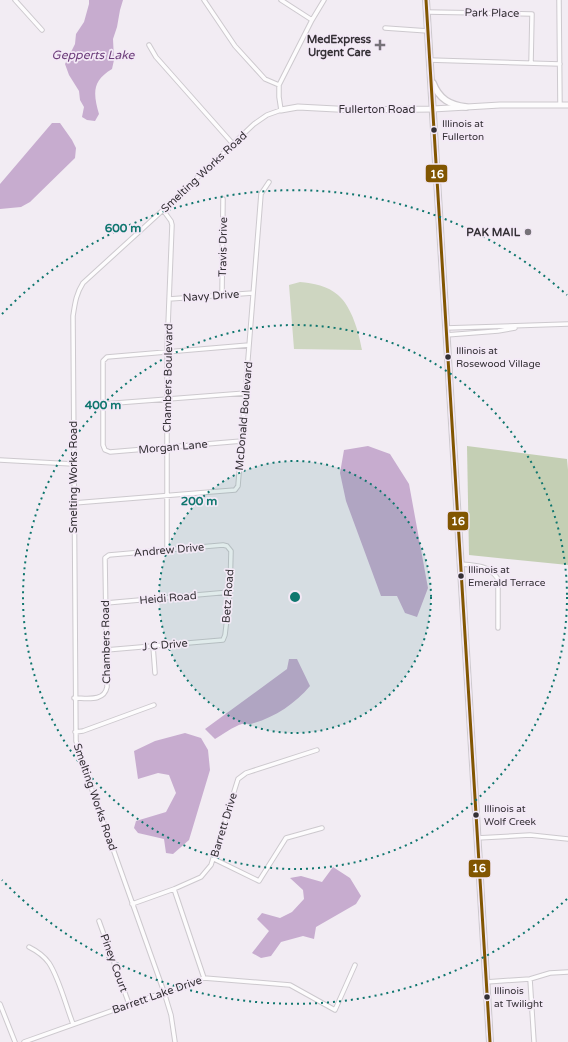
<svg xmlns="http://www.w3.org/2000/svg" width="568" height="1042" viewBox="0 0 568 1042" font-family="'Varela Round',sans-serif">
<rect width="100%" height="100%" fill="#f2ecf3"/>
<path fill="#ced6c1" d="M300 282C313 283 328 286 338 295 352 307 359 333 362 350L294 349 289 285Z"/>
<path fill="#c4cfb4" d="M467 446 567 459 568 470V565L469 555Z"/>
<path fill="#c7accf" d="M89 0H123L120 10 117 27 113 39 114 60 112 69C92 81 93 93 99 114L95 121 87 120 82 117 84 107 80 100 79 91 69 75 65 64 75 44 76 34 84 22 89 4Z
M52 123H60L72 140 76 148 75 158 30 202 21 207 0 209V184Z
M368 446 390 454 409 484 428 588 417 617 405 613 397 596H381L346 501 340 473 344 450Z
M289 659H297L310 686C296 703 275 717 254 723 250 725 246 723 242 724 234 726 222 735 215 739L205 729 287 669Z
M185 733 201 738 208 750 210 770 189 840 173 854 166 853 164 839 138 833 134 828 136 821 166 812 176 793 169 775 158 773 138 779 134 751 155 741Z
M333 867 350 878 361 896 356 904 316 927 314 939 303 936 281 942 271 956 261 958 252 953 269 931 257 919 262 913 280 918 292 912 304 899 303 890 290 878 301 876 322 882Z"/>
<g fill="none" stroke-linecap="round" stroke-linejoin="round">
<defs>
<path id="street" d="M15 0 42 30
M204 0 235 46 265 79 279 85
M281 0 312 20
M559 0 560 105
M427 12 532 14 531 63
M385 28 428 31
M149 45 156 57 233 144
M429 60 560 64
M163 210 171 221 172 225 167 351V550
M222 295 223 199
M169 299 253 293
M446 328 568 324
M446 335 498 331 515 328
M103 404 246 393
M242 441 110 452 105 450 103 445V361L107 357 249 345
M0 460 73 464
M74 503 235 490 238 486 261 194 269 182
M460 564C475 565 489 565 498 579V628
M106 603 230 592
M153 646 155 673
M74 698C87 698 104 702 107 687L105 558 109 555 223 545 227 546 231 551 230 592 225 635 223 640 106 650
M75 732 83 731 154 705
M477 838 530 835 568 839
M214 859 259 881 286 838 322 828
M174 889 204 978
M132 904 174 889 201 877 211 865 238 779 246 773 317 750
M99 921 129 1004
M29 947C37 951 44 956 49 963 59 978 66 1006 73 1024
M530 979 534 1042
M486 982 530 979 550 973 568 972
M0 1004 15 1042
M24 1042 204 978 290 985 335 1010 355 965
M175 1042 171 1015 164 992 86 773 76 741 73 316C75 303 76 294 83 283L163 210 254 124 267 115 281 110 279 97V85L312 20 324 0"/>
<path id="secondary" d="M281 110 298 107 355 110 433 109 500 105H568"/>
<path id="primary" d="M426 0 490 1042
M433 83C439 99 450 105 466 107"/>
</defs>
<use href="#street" stroke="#cdc9ce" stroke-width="5.5"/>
<use href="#secondary" stroke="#cdc9ce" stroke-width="7"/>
<use href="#primary" stroke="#cdc9ce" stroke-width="8"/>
<use href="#street" stroke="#fdfcfd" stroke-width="3.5"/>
<use href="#secondary" stroke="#fdfcfd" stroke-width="5"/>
<use href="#primary" stroke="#fdfcfd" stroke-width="5.5"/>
<defs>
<path id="bus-1" d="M426 0 490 1042"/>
</defs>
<use href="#bus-1" stroke="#f3e9f6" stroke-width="6"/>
<use href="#bus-1" stroke="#815601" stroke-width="3"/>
</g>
<circle cx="295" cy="597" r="136" fill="#0f766e" fill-opacity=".12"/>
<g fill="none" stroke="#0f766e" stroke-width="2" stroke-dasharray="2 4">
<circle cx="295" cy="597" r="136"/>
<circle cx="295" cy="597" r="272"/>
<path d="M567 899A407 407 0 0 1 2 880M2 314A407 407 0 0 1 567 295"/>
</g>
<g fill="#767278" stroke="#f3e9f6" stroke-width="1.5">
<path d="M378 39h4v4h4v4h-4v4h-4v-4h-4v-4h4z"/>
<circle cx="528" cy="232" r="4"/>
</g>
<g fill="#343035" stroke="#f3e9f6" stroke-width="1.5">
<circle cx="434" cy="130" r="3.5"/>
<circle cx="448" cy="357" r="3.5"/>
<circle cx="461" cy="576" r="3.5"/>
<circle cx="476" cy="815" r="3.5"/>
<circle cx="487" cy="997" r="3.5"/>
</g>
<g text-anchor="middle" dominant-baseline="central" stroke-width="3.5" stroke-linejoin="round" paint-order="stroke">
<g font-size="10" fill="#343035" stroke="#f3e9f6" text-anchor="start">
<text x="442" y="124">Illinois at<tspan x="442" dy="13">Fullerton</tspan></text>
<text x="456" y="351">Illinois at<tspan x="456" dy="13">Rosewood Village</tspan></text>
<text x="468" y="570">Illinois at<tspan x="468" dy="13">Emerald Terrace</tspan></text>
<text x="484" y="809">Illinois at<tspan x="484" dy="13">Wolf Creek</tspan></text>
<text x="494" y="991">Illinois<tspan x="494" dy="13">at Twilight</tspan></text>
</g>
<g font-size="11" fill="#343035" stroke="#f3e9f6">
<text transform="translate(492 13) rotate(1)">Park Place</text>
<text x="377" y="109">Fullerton Road</text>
<text transform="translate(204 172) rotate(-43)">Smelting Works Road</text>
<text transform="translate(223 247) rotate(-89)">Travis Drive</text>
<text transform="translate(211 296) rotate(-4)">Navy Drive</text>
<text transform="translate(168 378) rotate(-89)">Chambers Boulevard</text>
<text transform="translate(244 416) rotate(-85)">McDonald Boulevard</text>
<text transform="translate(173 447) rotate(-5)">Morgan Lane</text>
<text transform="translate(73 477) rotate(-90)">Smelting Works Road</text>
<text transform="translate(169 550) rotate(-5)">Andrew Drive</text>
<text transform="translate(228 596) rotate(-86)">Betz Road</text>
<text transform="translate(168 598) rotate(-5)">Heidi Road</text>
<text transform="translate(106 642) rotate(-91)">Chambers Road</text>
<text transform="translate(165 645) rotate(-5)">J C Drive</text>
<text transform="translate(95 797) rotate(71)">Smelting Works Road</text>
<text transform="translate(224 825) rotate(-73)">Barrett Drive</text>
<text transform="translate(114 963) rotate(70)">Piney Court</text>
<text transform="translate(157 995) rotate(-19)">Barrett Lake Drive</text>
</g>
<g font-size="11" font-weight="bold" fill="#343035" stroke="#f3e9f6" text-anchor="end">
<text x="371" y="39">MedExpress<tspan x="371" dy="13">Urgent Care</tspan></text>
<text x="520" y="232">PAK MAIL</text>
</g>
<g font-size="12" font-style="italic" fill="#6d3e7b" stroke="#f3e9f6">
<text x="93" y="55">Gepperts Lake</text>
</g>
</g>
<circle cx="295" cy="597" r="6" fill="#0f766e" stroke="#f3e9f6" stroke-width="2"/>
<g font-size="12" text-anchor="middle" font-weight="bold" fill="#0f766e" stroke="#f3e9f6" stroke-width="3.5" stroke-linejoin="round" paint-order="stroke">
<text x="123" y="232">600 m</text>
<text x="103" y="409">400 m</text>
<text x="199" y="505">200 m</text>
</g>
<g stroke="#f3e9f6" stroke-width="1.5">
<rect x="425" y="164" width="23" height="19" rx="4" fill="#815601"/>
<rect x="447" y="511" width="22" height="20" rx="4" fill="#815601"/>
<rect x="468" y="859" width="23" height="19" rx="4" fill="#815601"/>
</g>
<g font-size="11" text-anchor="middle" font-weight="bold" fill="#fff">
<text x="437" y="178">16</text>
<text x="458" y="525">16</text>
<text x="479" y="872">16</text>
</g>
</svg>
